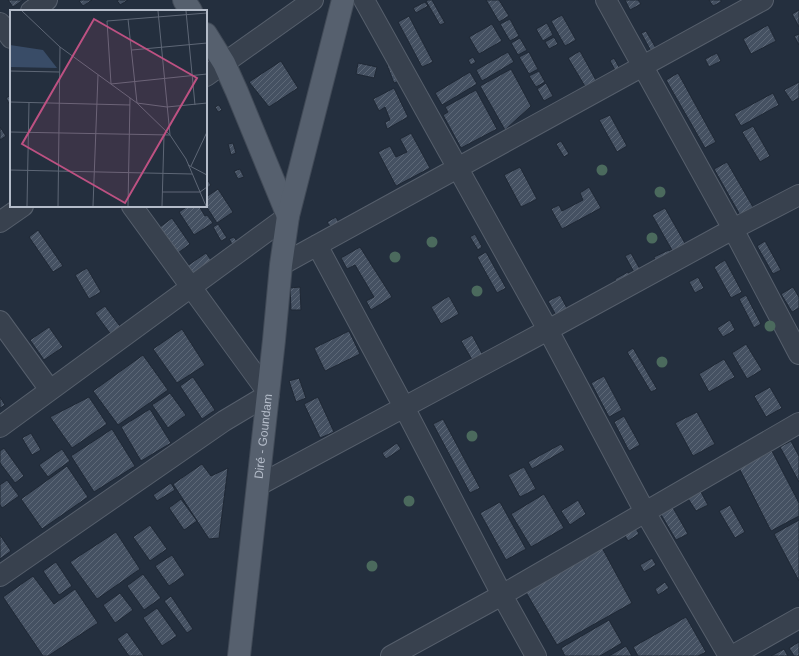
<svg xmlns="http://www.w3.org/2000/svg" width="799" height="656" viewBox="0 0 799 656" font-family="Arial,sans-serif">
<defs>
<pattern id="building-hatch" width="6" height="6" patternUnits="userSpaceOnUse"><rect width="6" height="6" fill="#455162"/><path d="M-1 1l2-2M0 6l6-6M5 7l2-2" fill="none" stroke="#5d6877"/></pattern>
</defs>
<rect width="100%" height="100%" fill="#242f3e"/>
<path fill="url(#building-hatch)" stroke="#1f2835" d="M8 0H23L13 7Z
M81 0H92L83 6 79 1Z
M117 0H128L120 5Z
M428 0H432L445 23 440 25 426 1Z
M486 0H499L509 16 499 22Z
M625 0H638L641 4 630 10Z
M709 0H721V2L713 6Z
M425 2 428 6 416 13 413 8Z
M799 10V27L792 14Z
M562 15 576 40 565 46 551 21Z
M409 16 433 62 422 67 398 22Z
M510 19 519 36 510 41 500 24Z
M547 23 553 35 543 41 536 29Z
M492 24 502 41 479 54 469 37Z
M768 25 776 41 751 54 743 39Z
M646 31 657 50 652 53 641 33Z
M799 34V45L794 36Z
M554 37 558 44 549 49 545 42Z
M520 38 527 50 518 55 511 43Z
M580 51 597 82 586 88 568 58Z
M508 52 514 62 482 81 476 70Z
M529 52 538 69 529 74 519 57Z
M717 53 721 61 709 67 705 59Z
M473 57 476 62 471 65 468 60Z
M614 58 620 69 616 72 610 61Z
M281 61 298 88 269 107 249 82Z
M395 62 402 80 394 83 387 65Z
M358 63 377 67 374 78 356 74Z
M511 69 531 106 505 130 480 86Z
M539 71 545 82 536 87 529 76Z
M470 72 477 84 442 105 435 93Z
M678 73 716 142 705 148 666 80Z
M799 82V98L792 102 784 90Z
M546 83 553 96 544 101 537 89Z
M394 88 408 117 387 129 385 122 390 120 385 107 379 111 373 99Z
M476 90 497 129 461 148 443 115 448 112 445 107Z
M773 93 779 105 741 126 734 114Z
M11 95V104L10 105 6 98Z
M219 105 222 110 218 112 215 107Z
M610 115 627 146 617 152 599 120Z
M753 126 770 156 760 162 742 132Z
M0 127 6 136 0 140Z
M411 133 430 168 396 186 378 152 390 146 396 157 407 152 400 139Z
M561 141 569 154 564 157 556 144Z
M233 143 236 153 231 155 228 144Z
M727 162 753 207 740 215 714 169Z
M520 167 537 199 521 207 504 175Z
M240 169 244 177 238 179 234 171Z
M206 178 211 185 206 189Z
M589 187 601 208 562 229 551 209 559 205 562 211 583 200 580 193Z
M218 189 233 212 217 223 206 206V197Z
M188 206H199L205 216 207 215 213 223 194 235 179 212Z
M665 208 686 245 673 252 652 215Z
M336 217 340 225 332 229 327 222Z
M172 218 190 244 174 256 156 230Z
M218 224 227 238 221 241 213 227Z
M38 230 63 266 53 272 29 237Z
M475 234 482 247 478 250 470 237Z
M234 237 240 246 235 249 229 239Z
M765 241 781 270 773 274 757 246Z
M360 247 392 297 371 310 366 301 374 297 355 265 347 269 341 258Z
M669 250 671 255 656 262 654 257Z
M486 252 506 288 497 293 477 257Z
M206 253 213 263 191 279 184 268Z
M631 253 641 271 635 274 625 256Z
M725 260 742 292 731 298 714 267Z
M87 268 101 292 89 299 75 275Z
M628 272 630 276 617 283 615 279Z
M698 277 704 288 695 293 689 282Z
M300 287 301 310H291L290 288Z
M793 287 799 297V308L792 312 781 294Z
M560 295 568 310 557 317 548 301Z
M746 295 761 324 754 328 739 299Z
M449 296 459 314 441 324 431 307Z
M105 306 122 329 112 336 95 313Z
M730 320 735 330 723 337 717 328Z
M49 327 63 347 44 360 30 340Z
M182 329 205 365 177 383 153 349Z
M349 331 360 354 325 371 314 348Z
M472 335 484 357 474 363 461 341Z
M746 344 762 370 747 379 732 353Z
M633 348 657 389 651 392 627 352Z
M143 355 168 390 118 425 93 391Z
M724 359 735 377 709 392 699 374Z
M604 376 622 410 609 417 591 383Z
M193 377 215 410 202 419 180 386Z
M299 378 306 398 296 402 289 381Z
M770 387 782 408 766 417 754 396Z
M170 393 186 415 168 428 152 405Z
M0 397 5 405 0 408Z
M89 397 107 424 72 448 50 417Z
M318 397 334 432 320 438 304 404Z
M150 409 171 443 141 461 121 427Z
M697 412 715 444 693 456 675 423Z
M624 416 640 445 629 451 614 422Z
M443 419 480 488 470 493 433 424Z
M112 429 135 466 94 492 71 456Z
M31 433 41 450 32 455 22 438Z
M791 441 799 456V482L780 447Z
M397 443 401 449 386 459 382 453Z
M561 444 565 450 532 469 528 462Z
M4 448 24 476 15 483 0 463V451Z
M62 449 70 461 48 477 39 465Z
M772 451 799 503V516L771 531 739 468Z
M202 464 211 476 228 468 219 538 209 539 173 484Z
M67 466 88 497 42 529 21 499Z
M524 467 536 489 520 497 508 475Z
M7 480 19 496 2 508 0 505V485Z
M171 483 175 490 157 501 153 495Z
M700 490 708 505 696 511 687 497Z
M544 494 564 528 531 547 511 514Z
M181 499 197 521 184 530 169 508Z
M578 500 586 514 570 525 561 511Z
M500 502 526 549 506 560 480 513Z
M730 505 745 532 735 538 719 511Z
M672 506 688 534 676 540 660 513Z
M799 520V581L774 534Z
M150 525 167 549 150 561 133 537Z
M634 525 639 534 628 541 623 532Z
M116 532 140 569 97 599 70 562Z
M0 535 11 551 0 559Z
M600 544 632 603 557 645 524 589Z
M172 555 185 575 169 586 155 566Z
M652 558 656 565 644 572 640 565Z
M56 562 72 586 59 595 43 571Z
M143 574 161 598 144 610 127 586Z
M33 576 54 604 75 589 98 623 48 656H43L3 597Z
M665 582 669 588 658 595 655 589Z
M120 593 133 610 115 623 103 605Z
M171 596 193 629 187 633 164 601Z
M157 608 177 636 162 646 143 618Z
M686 617 706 652 698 656H638L633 647Z
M609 620 622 643 600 656H565L561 648Z
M127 632 144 656H129L117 639Z
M799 642V656H794L789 648Z
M626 646 632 656H609Z
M784 649 788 656H771Z"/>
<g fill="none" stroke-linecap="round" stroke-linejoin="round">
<defs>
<path id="minor" d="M364 0 548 330 645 512 729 656
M606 0 733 229 799 354
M31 11 47 0
M0 23 11 38
M206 76 313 0
M0 222 23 206
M317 245 404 407 502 595 536 656
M281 265 763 0
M0 321 50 390
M0 427 288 216
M259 485 548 330 733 229 799 195
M0 576 224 421 269 394 132 206
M391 656 502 595 799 423
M732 656 799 618"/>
<g id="major">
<path d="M184 0 191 11"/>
<path d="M206 34 224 63 237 92 288 216"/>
<path id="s1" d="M239 656 274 340 281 265 288 216 343 0"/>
</g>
</defs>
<use href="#minor" stroke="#565f6c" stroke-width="22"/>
<use href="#major" stroke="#414a57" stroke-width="24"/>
<use href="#minor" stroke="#38414e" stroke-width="20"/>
<use href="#major" stroke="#56606e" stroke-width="22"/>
</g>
<g fill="#4b6a5d">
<circle cx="602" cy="170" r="5.5"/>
<circle cx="660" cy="192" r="5.5"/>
<circle cx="652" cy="238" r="5.5"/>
<circle cx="432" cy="242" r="5.5"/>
<circle cx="395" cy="257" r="5.5"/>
<circle cx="477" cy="291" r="5.5"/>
<circle cx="770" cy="326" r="5.5"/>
<circle cx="662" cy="362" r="5.5"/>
<circle cx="472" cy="436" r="5.5"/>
<circle cx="409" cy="501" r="5.5"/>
<circle cx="372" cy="566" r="5.5"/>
</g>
<g text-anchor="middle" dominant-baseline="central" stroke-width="3.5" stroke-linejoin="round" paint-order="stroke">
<g font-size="12" fill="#b4bcc9" stroke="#1d2633">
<text stroke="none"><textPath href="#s1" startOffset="221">Diré - Goundam</textPath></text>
</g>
</g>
<g transform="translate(10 10)">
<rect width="197" height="197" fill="#242f3e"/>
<path d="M0 35 33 40 47 58 0 57Z" fill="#394c67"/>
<path fill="none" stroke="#5e6776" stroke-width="1" d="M12 1 50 37 127 93 160 125 176 149 196 196M176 1 185 95M197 3 97 11 101 74 197 64M118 9 127 93M122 40 197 33M0 61 49 62M0 92 120 95M127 93 157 97 197 93M0 122 160 125 148 1M178 155 197 165M181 156 197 122M0 160 182 164M152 182H190L197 177M17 196 19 92M48 196 50 37M83 196 88 65M118 196 120 88M152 196 154 125"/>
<path fill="#bd5182" fill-opacity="0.15" stroke="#bd5182" stroke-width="2" d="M84 9 187 68 115 193 12 134Z"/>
<rect width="197" height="197" fill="none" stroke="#b4bcc9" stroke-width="2"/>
</g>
</svg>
